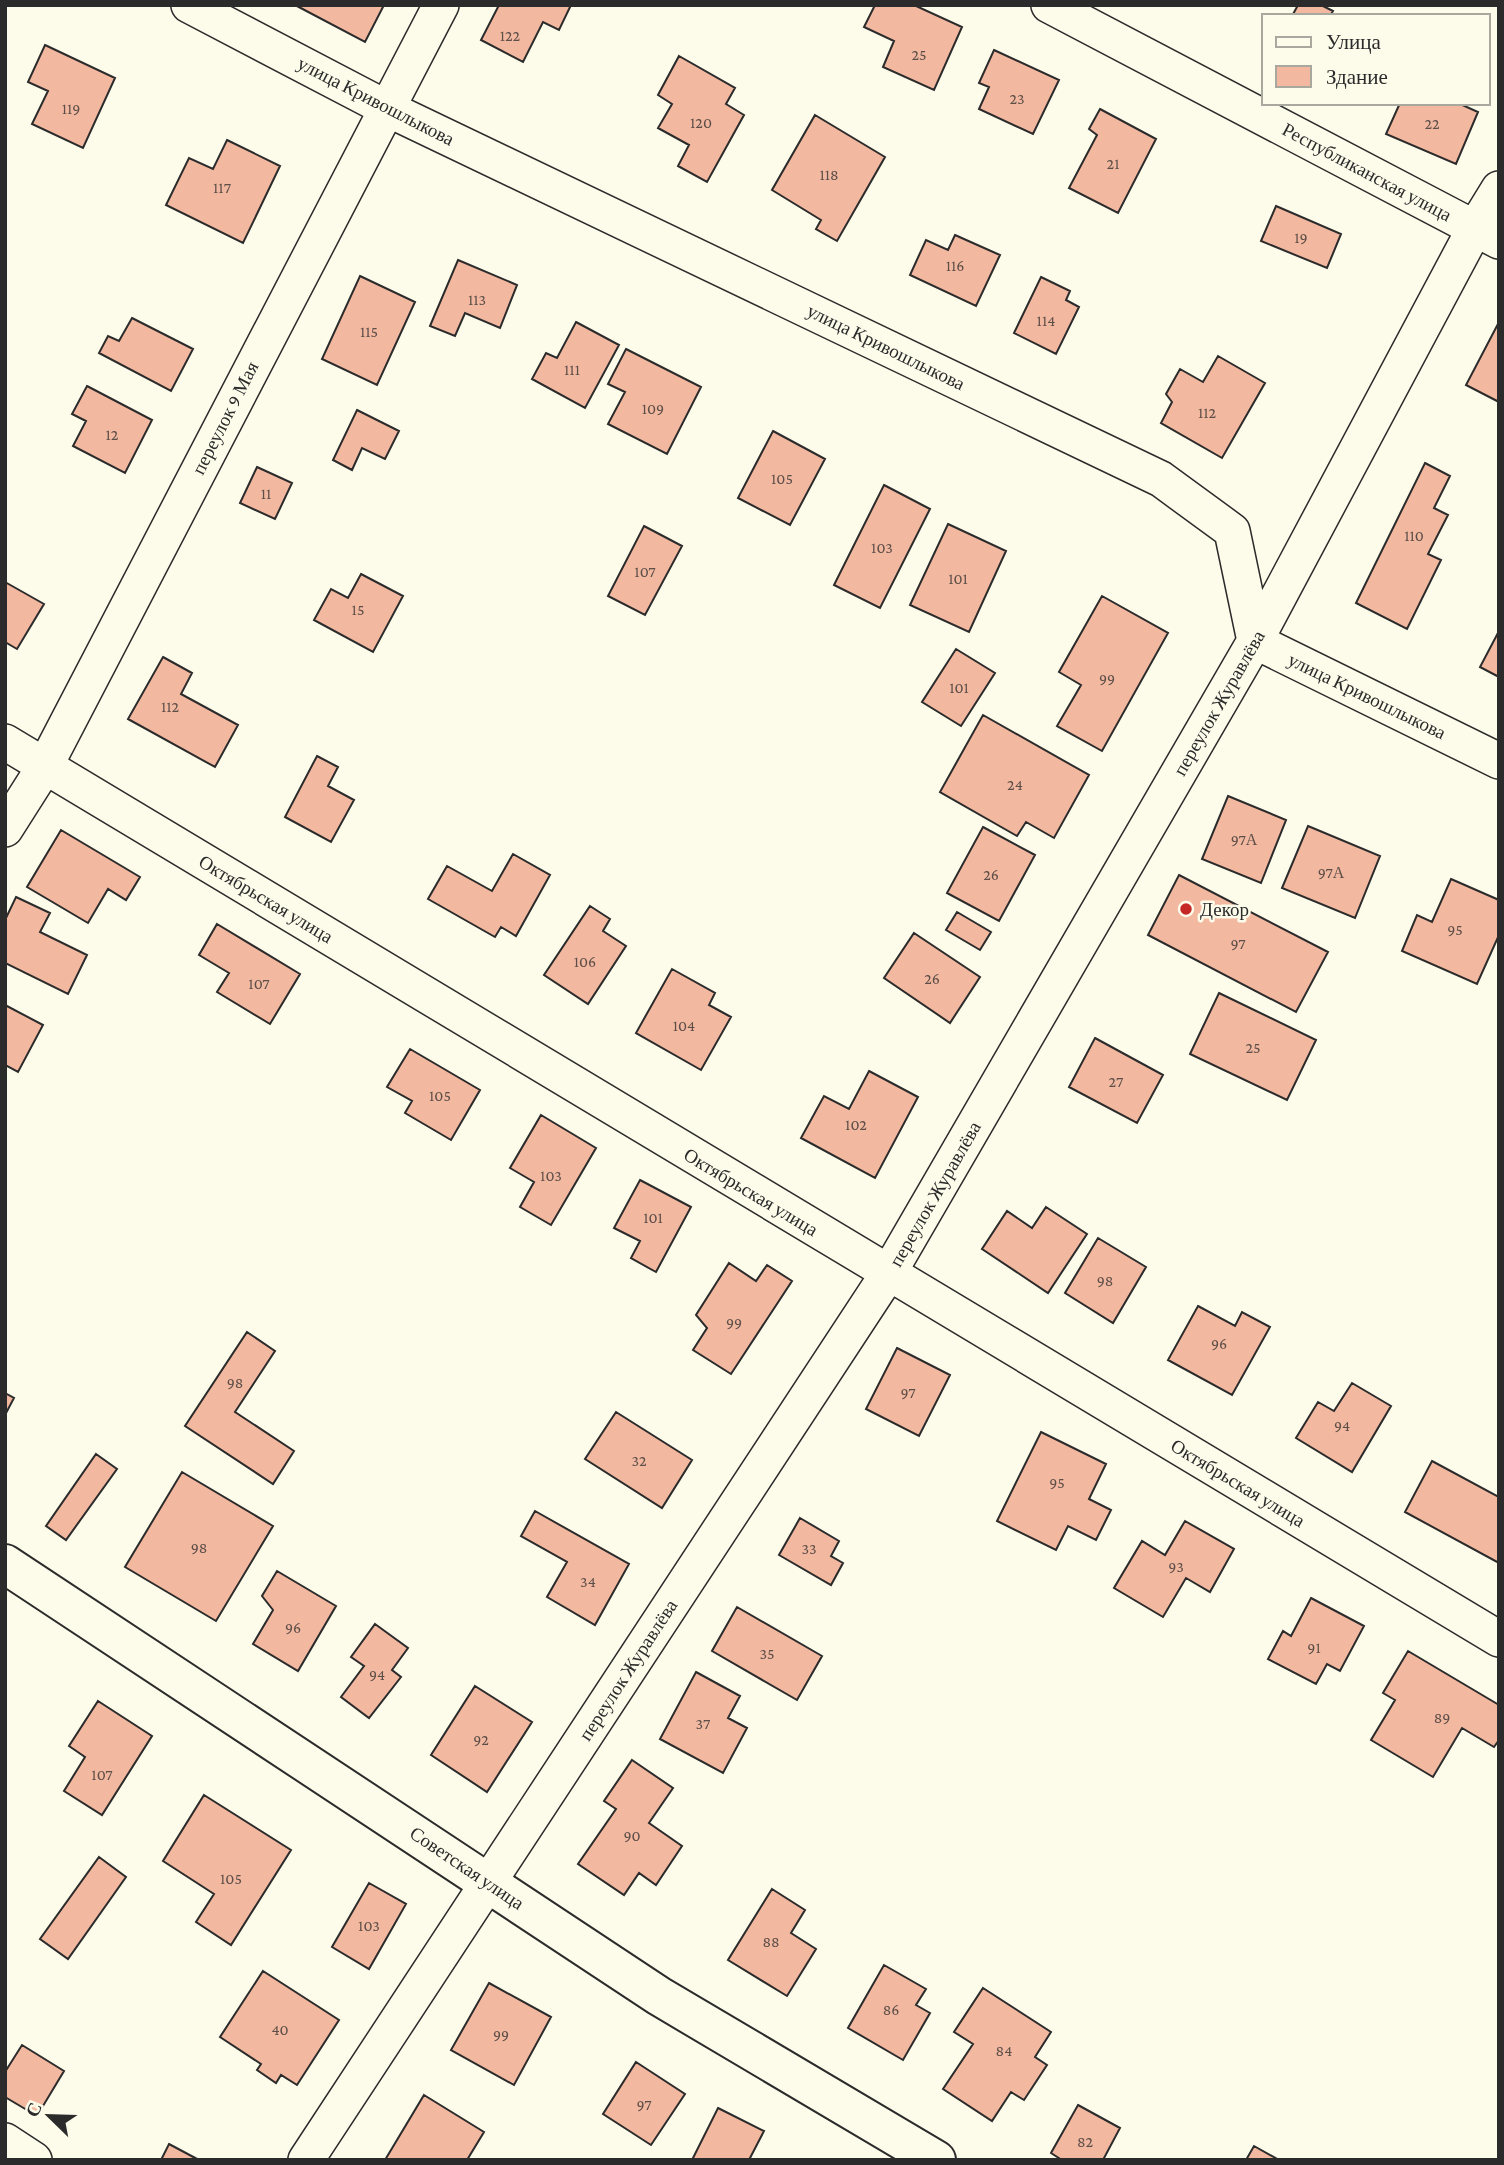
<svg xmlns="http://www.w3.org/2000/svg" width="1504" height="2165" viewBox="0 0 1504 2165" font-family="'Crimson Pro',serif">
<rect width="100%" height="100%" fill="#fdfbea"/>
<path fill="#f2b8a0" stroke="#2b2b2b" stroke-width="2" d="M295 5H384L365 42Z
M499 5H571L559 30 543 22 523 62 481 40Z
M875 5H914L962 27 934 90 883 67 894 41 864 27Z
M1298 5H1321L1333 11 1330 16H1292Z
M45 45 115 78 83 148 32 124 48 91 28 82Z
M994 50 1059 80 1033 134 979 109 989 87 979 83Z
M679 56 735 88 726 104 744 115 707 182 678 166 689 145 658 128 672 104 658 95Z
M1400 103H1458L1478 112 1456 164 1386 134Z
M1100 109 1156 139 1118 213 1069 188 1097 135 1089 129Z
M815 115 885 157 837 241 816 229 821 220 772 190Z
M227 140 280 166 243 243 166 205 189 158 213 169Z
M1276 206 1341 234 1327 268 1261 241Z
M955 235 1000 255 976 306 910 275 926 240 948 250Z
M458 260 517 285 500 328 465 313 455 336 430 326Z
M360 276 415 302 377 385 322 359Z
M1041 277 1070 291 1066 300 1079 307 1056 354 1014 333Z
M132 318 193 349 171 391 99 353 108 336 119 341Z
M576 322 619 345 585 408 532 379 546 353 557 358Z
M1499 322V402L1466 385Z
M626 349 701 387 667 454 608 424 625 392 608 384Z
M1218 356 1265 383 1222 458 1161 423 1172 402 1166 394 1180 369 1203 382Z
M87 386 152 420 125 473 73 446 86 421 72 414Z
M357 410 399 431 385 459 362 448 352 470 333 460Z
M773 431 825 459 790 525 738 498Z
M1425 463 1450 476 1434 508 1448 515 1428 554 1441 560 1407 629 1356 603Z
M257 467 292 483 275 519 240 503Z
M884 485 930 509 880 608 834 585Z
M948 524 1006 551 969 632 910 605Z
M644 526 682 546 645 615 608 596Z
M361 574 403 596 373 652 314 620 331 589 348 598Z
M5 582 44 604 17 649 5 642Z
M1102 596 1168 633 1102 751 1057 726 1081 685 1059 672Z
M1499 631V677L1480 667Z
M956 649 995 673 961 726 922 702Z
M163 657 192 673 181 694 238 725 215 767 128 719Z
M983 715 1089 775 1054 838 1026 822 1017 836 940 792Z
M317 756 338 767 328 786 354 800 331 842 285 817Z
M1228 796 1286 820 1261 883 1202 859Z
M1308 826 1380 856 1355 918 1282 888Z
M983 827 1035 855 999 921 947 893Z
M61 830 140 877 126 900 108 889 88 923 27 887Z
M513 854 550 875 516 936 501 927 495 937 428 899 447 866 492 891Z
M1179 875 1328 952 1296 1012 1148 935Z
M1451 879 1499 900V935L1477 984 1402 951 1417 915 1432 922Z
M16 897 50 913 40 932 87 955 68 994 5 963V920Z
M590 906 610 919 603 931 626 946 588 1004 544 975Z
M957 912 991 932 980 950 946 930Z
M217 924 300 974 270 1024 217 992 229 973 199 955Z
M914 933 980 977 950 1023 884 978Z
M672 969 715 993 709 1005 731 1017 701 1070 636 1033Z
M1219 993 1316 1040 1287 1100 1190 1054Z
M5 1005 43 1025 18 1072 5 1065Z
M1095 1038 1163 1075 1137 1123 1069 1087Z
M410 1049 480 1090 451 1140 405 1113 412 1101 387 1087Z
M869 1071 918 1097 875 1178 801 1138 824 1096 849 1109Z
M541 1115 596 1148 551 1225 520 1207 534 1182 510 1168Z
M640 1180 691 1207 656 1272 631 1258 640 1241 614 1228Z
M1046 1207 1087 1234 1048 1293 982 1249 1007 1211 1032 1228Z
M1098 1238 1146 1267 1113 1323 1065 1293Z
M729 1263 756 1281 767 1265 792 1281 731 1374 693 1350 707 1328 696 1315Z
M1198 1306 1235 1326 1242 1312 1270 1327 1232 1395 1168 1360Z
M247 1332 275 1351 235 1412 294 1451 273 1484 185 1426Z
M897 1348 950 1375 919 1436 866 1409Z
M1352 1383 1391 1406 1352 1472 1296 1438 1318 1402 1334 1411Z
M5 1393 14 1398 5 1415Z
M616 1412 692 1460 662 1508 585 1459Z
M1041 1432 1106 1464 1089 1499 1111 1510 1096 1540 1068 1526 1056 1550 997 1521Z
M96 1454 117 1469 66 1540 46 1526Z
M1432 1461 1499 1497V1563L1405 1512Z
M182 1472 273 1526 216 1621 125 1567Z
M535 1511 629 1564 595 1625 547 1597 567 1562 521 1536Z
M800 1518 839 1541 831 1556 843 1563 831 1585 779 1555Z
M1185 1521 1234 1549 1210 1592 1186 1578 1163 1617 1114 1588 1142 1541 1165 1555Z
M277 1571 336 1606 298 1671 253 1644 273 1610 262 1596Z
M1311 1598 1364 1626 1340 1671 1327 1664 1316 1684 1268 1659 1283 1631 1291 1636Z
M737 1607 822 1656 797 1700 712 1651Z
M375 1624 408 1648 392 1670 401 1677 369 1718 341 1697 364 1666 351 1657Z
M1408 1651 1499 1705V1740L1494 1747 1462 1728 1433 1777 1371 1740 1395 1700 1383 1693Z
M696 1672 740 1696 728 1718 747 1728 723 1773 660 1739Z
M475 1686 532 1722 487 1792 431 1755Z
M98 1701 152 1736 102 1815 64 1791 85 1757 69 1746Z
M632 1760 673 1788 649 1823 682 1846 656 1885 639 1873 624 1895 578 1864 616 1809 604 1801Z
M204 1795 291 1850 231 1945 196 1922 214 1894 163 1861Z
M99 1857 126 1877 68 1959 40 1939Z
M369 1883 406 1904 369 1969 332 1947Z
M772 1889 805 1910 791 1933 816 1949 787 1996 728 1960Z
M884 1965 926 1989 916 2005 930 2013 903 2060 848 2028Z
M263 1971 339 2020 297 2085 281 2075 276 2083 257 2070 261 2064 220 2037Z
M489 1983 551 2017 514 2085 451 2050Z
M983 1988 1051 2032 1035 2057 1047 2065 1024 2100 1011 2092 992 2121 943 2089 973 2044 954 2032Z
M22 2045 64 2071 37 2116 5 2097V2072Z
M636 2062 685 2094 651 2145 603 2114Z
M424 2095 484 2132 467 2160H385Z
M1078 2105 1120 2128 1103 2160H1062L1051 2153Z
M718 2108 764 2131 749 2160H692Z
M169 2144 199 2160H161Z
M1254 2146 1279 2160H1246Z"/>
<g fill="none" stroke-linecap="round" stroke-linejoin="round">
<defs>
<path id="minor" d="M189 5 386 108 1161 479 1232 531 1255 641 1499 761
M1049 5 1499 241
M5 742 1499 1639
M5 829 45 766 441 5
M5 2141 34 2160
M306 2160 888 1274 1255 641 1475 228 1499 189"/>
<path id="secondary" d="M5 1564 659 1996 936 2160"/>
</defs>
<use href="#minor" stroke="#2b2b2b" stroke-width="38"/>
<use href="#secondary" stroke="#2b2b2b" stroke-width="42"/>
<use href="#minor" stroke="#fdfbea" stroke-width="35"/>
<use href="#secondary" stroke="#fdfbea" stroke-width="38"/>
</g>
<circle fill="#c62828" stroke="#fdfbea" stroke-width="2.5" cx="1186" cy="909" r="7"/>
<g text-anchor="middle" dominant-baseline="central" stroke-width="5" stroke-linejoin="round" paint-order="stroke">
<g font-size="16" fill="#5d4e48">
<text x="510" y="35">122</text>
<text x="919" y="54">25</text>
<text x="1017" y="98">23</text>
<text x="71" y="108">119</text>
<text x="701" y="122">120</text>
<text x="1432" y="123">22</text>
<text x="1113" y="163">21</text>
<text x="829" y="174">118</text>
<text x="222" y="187">117</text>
<text x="1301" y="237">19</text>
<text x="955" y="265">116</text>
<text x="477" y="299">113</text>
<text x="1046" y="320">114</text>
<text x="369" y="331">115</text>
<text x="572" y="369">111</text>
<text x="653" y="408">109</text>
<text x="1207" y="412">112</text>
<text x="112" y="434">12</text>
<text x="782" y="478">105</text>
<text x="266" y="493">11</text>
<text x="1414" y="535">110</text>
<text x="882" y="547">103</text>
<text x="645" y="571">107</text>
<text x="958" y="578">101</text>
<text x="358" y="609">15</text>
<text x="1107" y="678">99</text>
<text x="959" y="687">101</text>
<text x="170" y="706">112</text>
<text x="1015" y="784">24</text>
<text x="1244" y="839">97А</text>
<text x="1331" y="872">97А</text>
<text x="991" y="874">26</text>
<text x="1455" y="929">95</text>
<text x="1238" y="943">97</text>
<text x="585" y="961">106</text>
<text x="932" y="978">26</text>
<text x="259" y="983">107</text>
<text x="684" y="1025">104</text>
<text x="1253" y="1047">25</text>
<text x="1116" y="1081">27</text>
<text x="440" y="1095">105</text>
<text x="856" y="1124">102</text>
<text x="551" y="1175">103</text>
<text x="653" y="1217">101</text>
<text x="1105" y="1280">98</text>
<text x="734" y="1322">99</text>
<text x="1219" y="1343">96</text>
<text x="235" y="1382">98</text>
<text x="908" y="1392">97</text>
<text x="1342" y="1425">94</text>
<text x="639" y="1460">32</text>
<text x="1057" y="1482">95</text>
<text x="199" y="1547">98</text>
<text x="809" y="1548">33</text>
<text x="1176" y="1566">93</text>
<text x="588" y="1581">34</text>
<text x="293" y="1627">96</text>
<text x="1314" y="1647">91</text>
<text x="767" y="1653">35</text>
<text x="377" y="1674">94</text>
<text x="1442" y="1717">89</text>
<text x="703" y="1723">37</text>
<text x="481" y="1739">92</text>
<text x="102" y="1774">107</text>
<text x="632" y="1835">90</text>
<text x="231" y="1878">105</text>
<text x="369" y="1925">103</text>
<text x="771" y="1941">88</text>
<text x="891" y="2009">86</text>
<text x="280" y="2029">40</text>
<text x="501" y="2034">99</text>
<text x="1004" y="2050">84</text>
<text x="644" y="2104">97</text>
<text x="1085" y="2141">82</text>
</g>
<g font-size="19" fill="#2b2b2b" stroke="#fdfbea">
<text transform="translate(376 101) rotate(27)">улица Кривошлыкова</text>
<text transform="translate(1367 172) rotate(28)">Республиканская улица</text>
<text transform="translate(886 347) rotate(26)">улица Кривошлыкова</text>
<text transform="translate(225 418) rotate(-63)">переулок 9 Мая</text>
<text transform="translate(1367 696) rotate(26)">улица Кривошлыкова</text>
<text transform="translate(1219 703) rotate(-60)">переулок Журавлёва</text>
<text transform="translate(266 899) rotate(31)">Октябрьская улица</text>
<text transform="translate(751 1192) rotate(31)">Октябрьская улица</text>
<text transform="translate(935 1194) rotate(-60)">переулок Журавлёва</text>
<text transform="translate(1238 1483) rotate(31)">Октябрьская улица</text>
<text transform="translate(628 1670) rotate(-57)">переулок Журавлёва</text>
<text transform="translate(467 1868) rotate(34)">Советская улица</text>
</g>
<g font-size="19" fill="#2b2b2b" stroke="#fdfbea" text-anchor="start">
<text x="1200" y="909">Декор</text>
</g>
</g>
<rect width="1504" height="2165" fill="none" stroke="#2b2b2b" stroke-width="14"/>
<rect x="1262" y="14" width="228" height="91" fill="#fdfbea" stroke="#a9a89e" stroke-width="2"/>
<rect x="1276" y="37" width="35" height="10" fill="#fdfbea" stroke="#a9a89e" stroke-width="2"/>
<text x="1326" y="49" font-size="21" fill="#2b2b2b">Улица</text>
<rect x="1276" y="66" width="35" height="21" fill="#f2b8a0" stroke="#a9a89e" stroke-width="2"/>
<text x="1326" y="84" font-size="21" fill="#2b2b2b">Здание</text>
<g transform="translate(49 2116) rotate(293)" stroke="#fdfbea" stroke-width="5" paint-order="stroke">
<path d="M0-5L12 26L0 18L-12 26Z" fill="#2b2b2b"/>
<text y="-10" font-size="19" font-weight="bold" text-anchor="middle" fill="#2b2b2b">С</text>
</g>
</svg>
